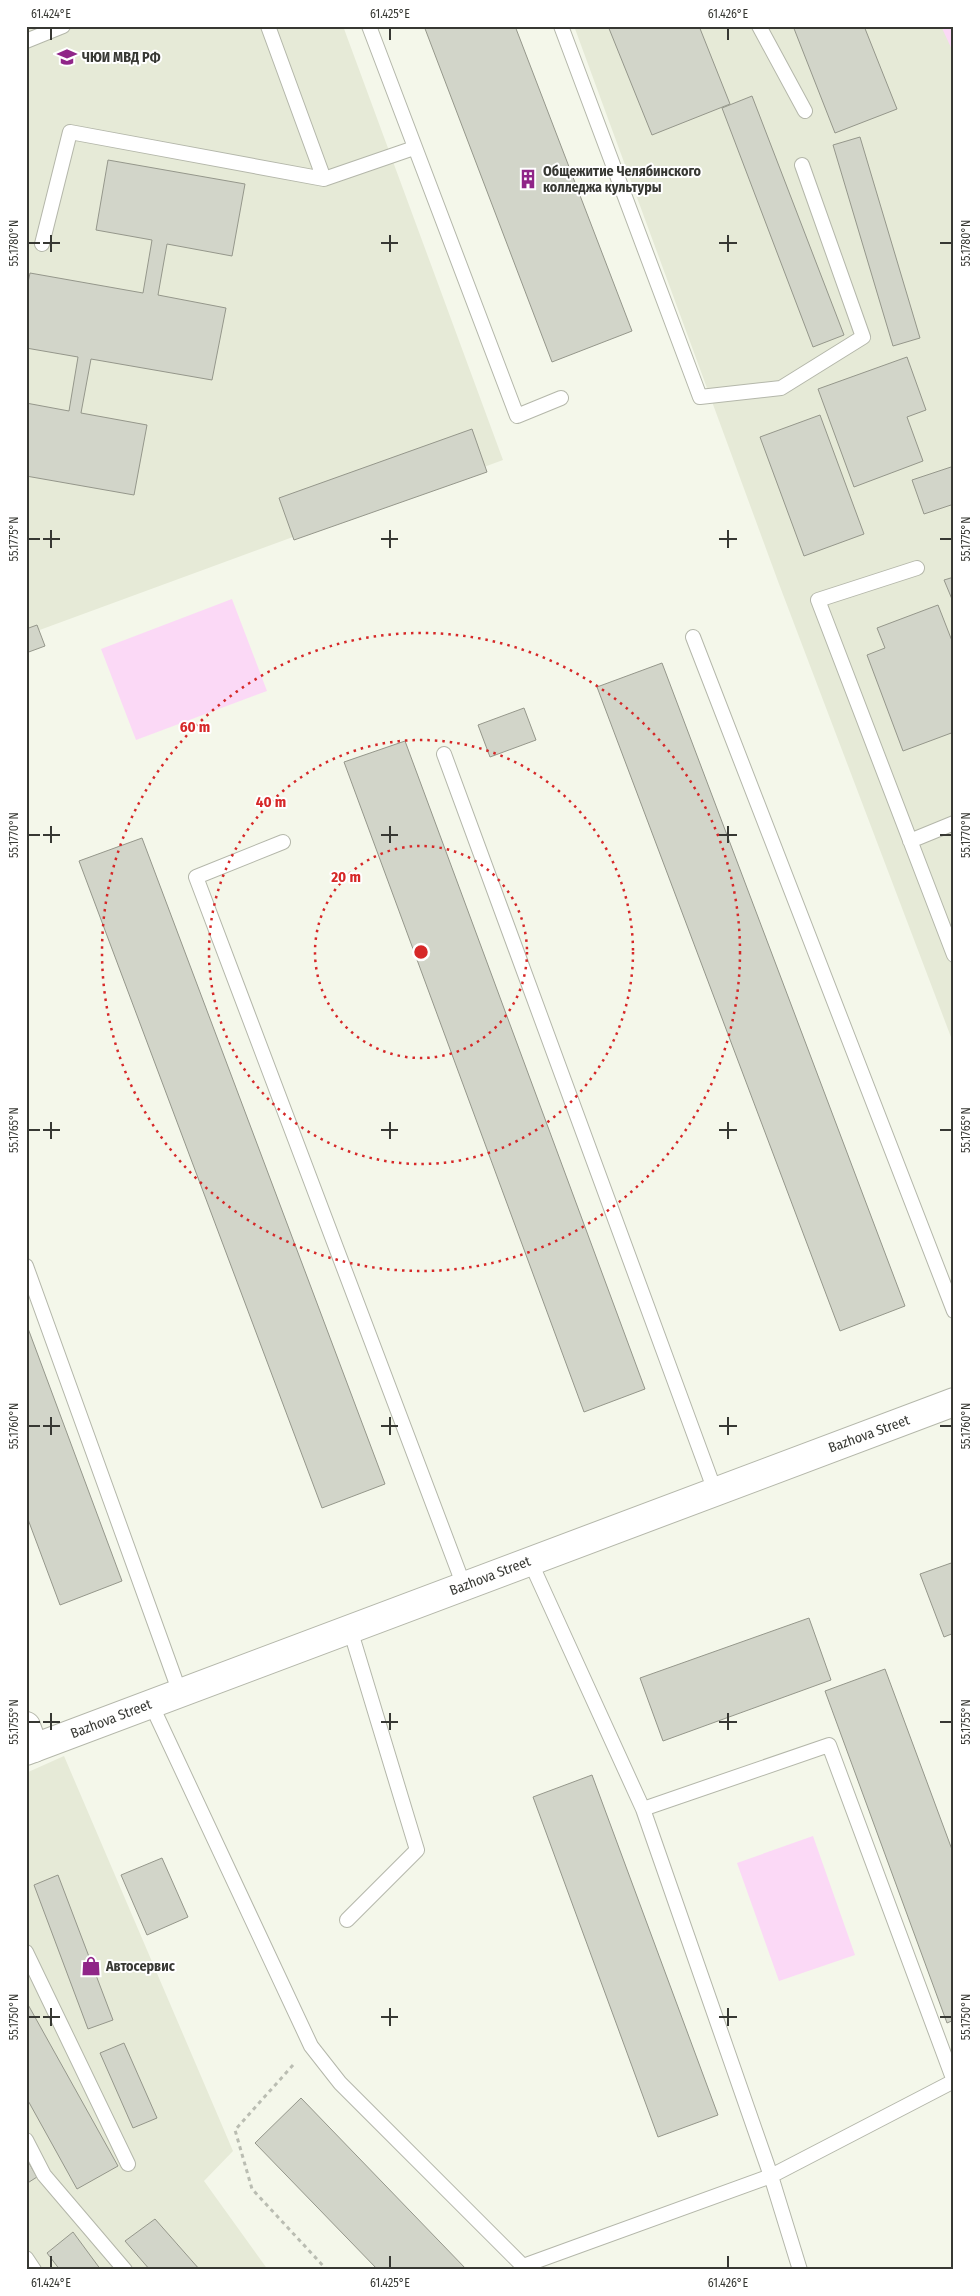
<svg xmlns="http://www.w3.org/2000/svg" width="980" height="2296" viewBox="0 0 980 2296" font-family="'Fira Sans Condensed',sans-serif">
<rect width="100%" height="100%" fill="#f4f7ea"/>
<path fill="#e6ead7" d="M26 26H343L503 460 26 635Z
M574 26H954V1045L779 584Z
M64 1756 233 2151 204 2181 268 2270H26V1773Z"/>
<path fill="#fbd9f6" d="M941 26H954V54Z
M232 599 267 691 136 740 101 649Z
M813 1836 855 1955 779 1981 737 1863Z"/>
<path fill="#d2d5c9" stroke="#95978b" d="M424 26H515L632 331 552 362Z
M608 26H699L730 104 652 135Z
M793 26H864L897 109 835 133Z
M752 96 844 335 813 347 722 108Z
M860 137 920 338 893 346 833 145Z
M108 160 245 184 232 256 167 244 158 295 226 308 212 380 91 359 81 413 147 425 134 495 26 476V403L69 411 78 357 26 348V292L30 273 143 293 152 240 96 230Z
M907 357 926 410 907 417 923 461 854 487 818 389Z
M820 415 864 534 804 556 760 437Z
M472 429 487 472 294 540 279 498Z
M954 466V504L924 514 912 480Z
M954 577V604L944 580Z
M938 605 954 646V732L903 751 867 655 885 648 877 628Z
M37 625 45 646 26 653V629Z
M662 663 905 1306 840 1331 597 687Z
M524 708 536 740 490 757 478 725Z
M405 741 645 1389 584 1412 344 762Z
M142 838 385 1484 322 1508 79 861Z
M26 1323 122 1581 60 1605 26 1514Z
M954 1562V1633L944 1637 920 1574Z
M809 1618 831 1680 663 1741 640 1678Z
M885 1669 954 1855V2020L947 2023 825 1691Z
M592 1775 718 2115 658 2137 533 1797Z
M162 1858 188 1917 147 1935 121 1875Z
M58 1875 113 2020 88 2029 34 1885Z
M26 2001 118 2166 77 2189 26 2097Z
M124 2043 157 2118 133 2128 100 2053Z
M301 2098 467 2270H378L255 2143Z
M26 2158 37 2177 26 2184Z
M155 2219 200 2270H150L125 2241Z
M73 2232 101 2270H60L47 2253Z"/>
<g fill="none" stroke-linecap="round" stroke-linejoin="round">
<defs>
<path id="lane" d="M268 26 324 179 414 148
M369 26 517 416 561 398
M561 26 700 397 781 388 863 337 802 165
M759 26 805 111
M26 41 63 26
M42 244 70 132 324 179
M917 568 818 600 954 955
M693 637 954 1311
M444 754 715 1491
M910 841 954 823
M283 842 196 877 464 1586
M26 1266 180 1693
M530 1561 643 1809 771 2176 954 2081
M151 1704 311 2046 340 2083 527 2270
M643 1809 829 1745 954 2081
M347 1920 417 1850 350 1629
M26 1952 128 2164
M26 2140 44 2175 125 2270
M26 2258 34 2270
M523 2266 771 2176 800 2270"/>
<path id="street" d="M26 1726 34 1748"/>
<path id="secondary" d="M26 1751 954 1402"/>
</defs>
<use href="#lane" stroke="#b4b7aa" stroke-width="16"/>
<use href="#street" stroke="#b4b7aa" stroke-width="30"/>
<use href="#secondary" stroke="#b4b7aa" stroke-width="30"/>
<path stroke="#babdb2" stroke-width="3" stroke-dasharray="4 4" stroke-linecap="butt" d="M293 2065 235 2130 252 2189 327 2270"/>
<use href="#lane" stroke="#fff" stroke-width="14"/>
<use href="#street" stroke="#fff" stroke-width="28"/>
<use href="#secondary" stroke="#fff" stroke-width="28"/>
</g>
<path fill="none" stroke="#373833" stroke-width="2" d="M51 28V40M390 28V40M728 28V40M51 235V252M390 235V252M728 235V252M28 243H40M43 243H60M381 243H398M719 243H737M940 243H952M51 530V548M390 530V548M728 530V548M28 539H40M43 539H60M381 539H398M719 539H737M940 539H952M51 826V843M390 826V843M728 826V843M28 835H40M43 835H60M381 835H398M719 835H737M940 835H952M51 1122V1139M390 1122V1139M728 1122V1139M28 1130H40M43 1130H60M381 1130H398M719 1130H737M940 1130H952M51 1417V1435M390 1417V1435M728 1417V1435M28 1426H40M43 1426H60M381 1426H398M719 1426H737M940 1426H952M51 1713V1730M390 1713V1730M728 1713V1730M28 1722H40M43 1722H60M381 1722H398M719 1722H737M940 1722H952M51 2008V2026M390 2008V2026M728 2008V2026M28 2017H40M43 2017H60M381 2017H398M719 2017H737M940 2017H952M51 2256V2268M390 2256V2268M728 2256V2268"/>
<g fill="none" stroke="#d62828" stroke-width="2.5" stroke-dasharray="2.5 5">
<circle cx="421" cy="952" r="106"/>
<circle cx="421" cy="952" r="212"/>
<circle cx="421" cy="952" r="319"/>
</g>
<defs>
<symbol id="university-bare" viewBox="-9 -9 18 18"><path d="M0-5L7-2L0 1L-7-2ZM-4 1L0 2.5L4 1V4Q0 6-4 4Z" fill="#902588" stroke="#fff" stroke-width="2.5" paint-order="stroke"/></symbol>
<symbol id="building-bare" viewBox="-9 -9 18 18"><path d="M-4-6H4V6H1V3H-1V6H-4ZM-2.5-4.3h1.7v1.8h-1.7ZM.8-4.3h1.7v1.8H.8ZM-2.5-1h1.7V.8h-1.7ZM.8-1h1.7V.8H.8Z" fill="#902588" stroke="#fff" stroke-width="2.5" paint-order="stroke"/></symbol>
<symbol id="shop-bare" viewBox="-9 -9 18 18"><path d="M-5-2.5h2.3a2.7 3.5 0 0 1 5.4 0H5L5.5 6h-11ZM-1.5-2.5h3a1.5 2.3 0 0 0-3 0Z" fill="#902588" stroke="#fff" stroke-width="2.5" paint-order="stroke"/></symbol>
</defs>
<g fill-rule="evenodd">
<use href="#university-bare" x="53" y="43" width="28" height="28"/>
<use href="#building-bare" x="514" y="165" width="28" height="28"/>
<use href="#shop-bare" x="77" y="1952" width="28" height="28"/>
</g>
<g text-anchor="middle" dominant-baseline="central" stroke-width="4" stroke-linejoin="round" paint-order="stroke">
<g font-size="14" font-weight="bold" fill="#373833" stroke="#fff" text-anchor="start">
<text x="82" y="57">ЧЮИ МВД РФ</text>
<text x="543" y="171">Общежитие Челябинского<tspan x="543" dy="16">колледжа культуры</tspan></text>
<text x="106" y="1966">Автосервис</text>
</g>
<g font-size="14" fill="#373833" stroke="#fff">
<text transform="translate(869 1434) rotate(-20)">Bazhova Street</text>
<text transform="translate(490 1576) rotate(-21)">Bazhova Street</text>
<text transform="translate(111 1719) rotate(-21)">Bazhova Street</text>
</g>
</g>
<circle cx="421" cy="952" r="8" fill="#d62828" stroke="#fff" stroke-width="2.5"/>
<g font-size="15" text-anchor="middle" font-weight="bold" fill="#d62828" stroke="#fff" stroke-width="4" stroke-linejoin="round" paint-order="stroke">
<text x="195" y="732">60 m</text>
<text x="271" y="807">40 m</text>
<text x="346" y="882">20 m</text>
</g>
<rect width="980" height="2296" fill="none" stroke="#ffffff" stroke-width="55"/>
<rect x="28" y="28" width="924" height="2240" fill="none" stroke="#373833" stroke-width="2"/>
<g font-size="12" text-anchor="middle" fill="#373833">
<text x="51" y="18">61.424°E</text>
<text x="390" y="18">61.425°E</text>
<text x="728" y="18">61.426°E</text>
<text transform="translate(14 243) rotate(-90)" y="4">55.1780°N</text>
<text transform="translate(966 243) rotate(-90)" y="4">55.1780°N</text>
<text transform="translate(14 539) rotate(-90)" y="4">55.1775°N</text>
<text transform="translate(966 539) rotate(-90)" y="4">55.1775°N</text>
<text transform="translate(14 835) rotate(-90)" y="4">55.1770°N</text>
<text transform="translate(966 835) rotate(-90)" y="4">55.1770°N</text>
<text transform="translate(14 1130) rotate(-90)" y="4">55.1765°N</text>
<text transform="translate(966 1130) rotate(-90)" y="4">55.1765°N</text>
<text transform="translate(14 1426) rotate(-90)" y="4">55.1760°N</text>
<text transform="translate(966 1426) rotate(-90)" y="4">55.1760°N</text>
<text transform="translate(14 1722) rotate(-90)" y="4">55.1755°N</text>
<text transform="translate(966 1722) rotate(-90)" y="4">55.1755°N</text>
<text transform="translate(14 2017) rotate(-90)" y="4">55.1750°N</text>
<text transform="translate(966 2017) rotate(-90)" y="4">55.1750°N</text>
<text x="51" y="2287">61.424°E</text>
<text x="390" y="2287">61.425°E</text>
<text x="728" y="2287">61.426°E</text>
</g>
</svg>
